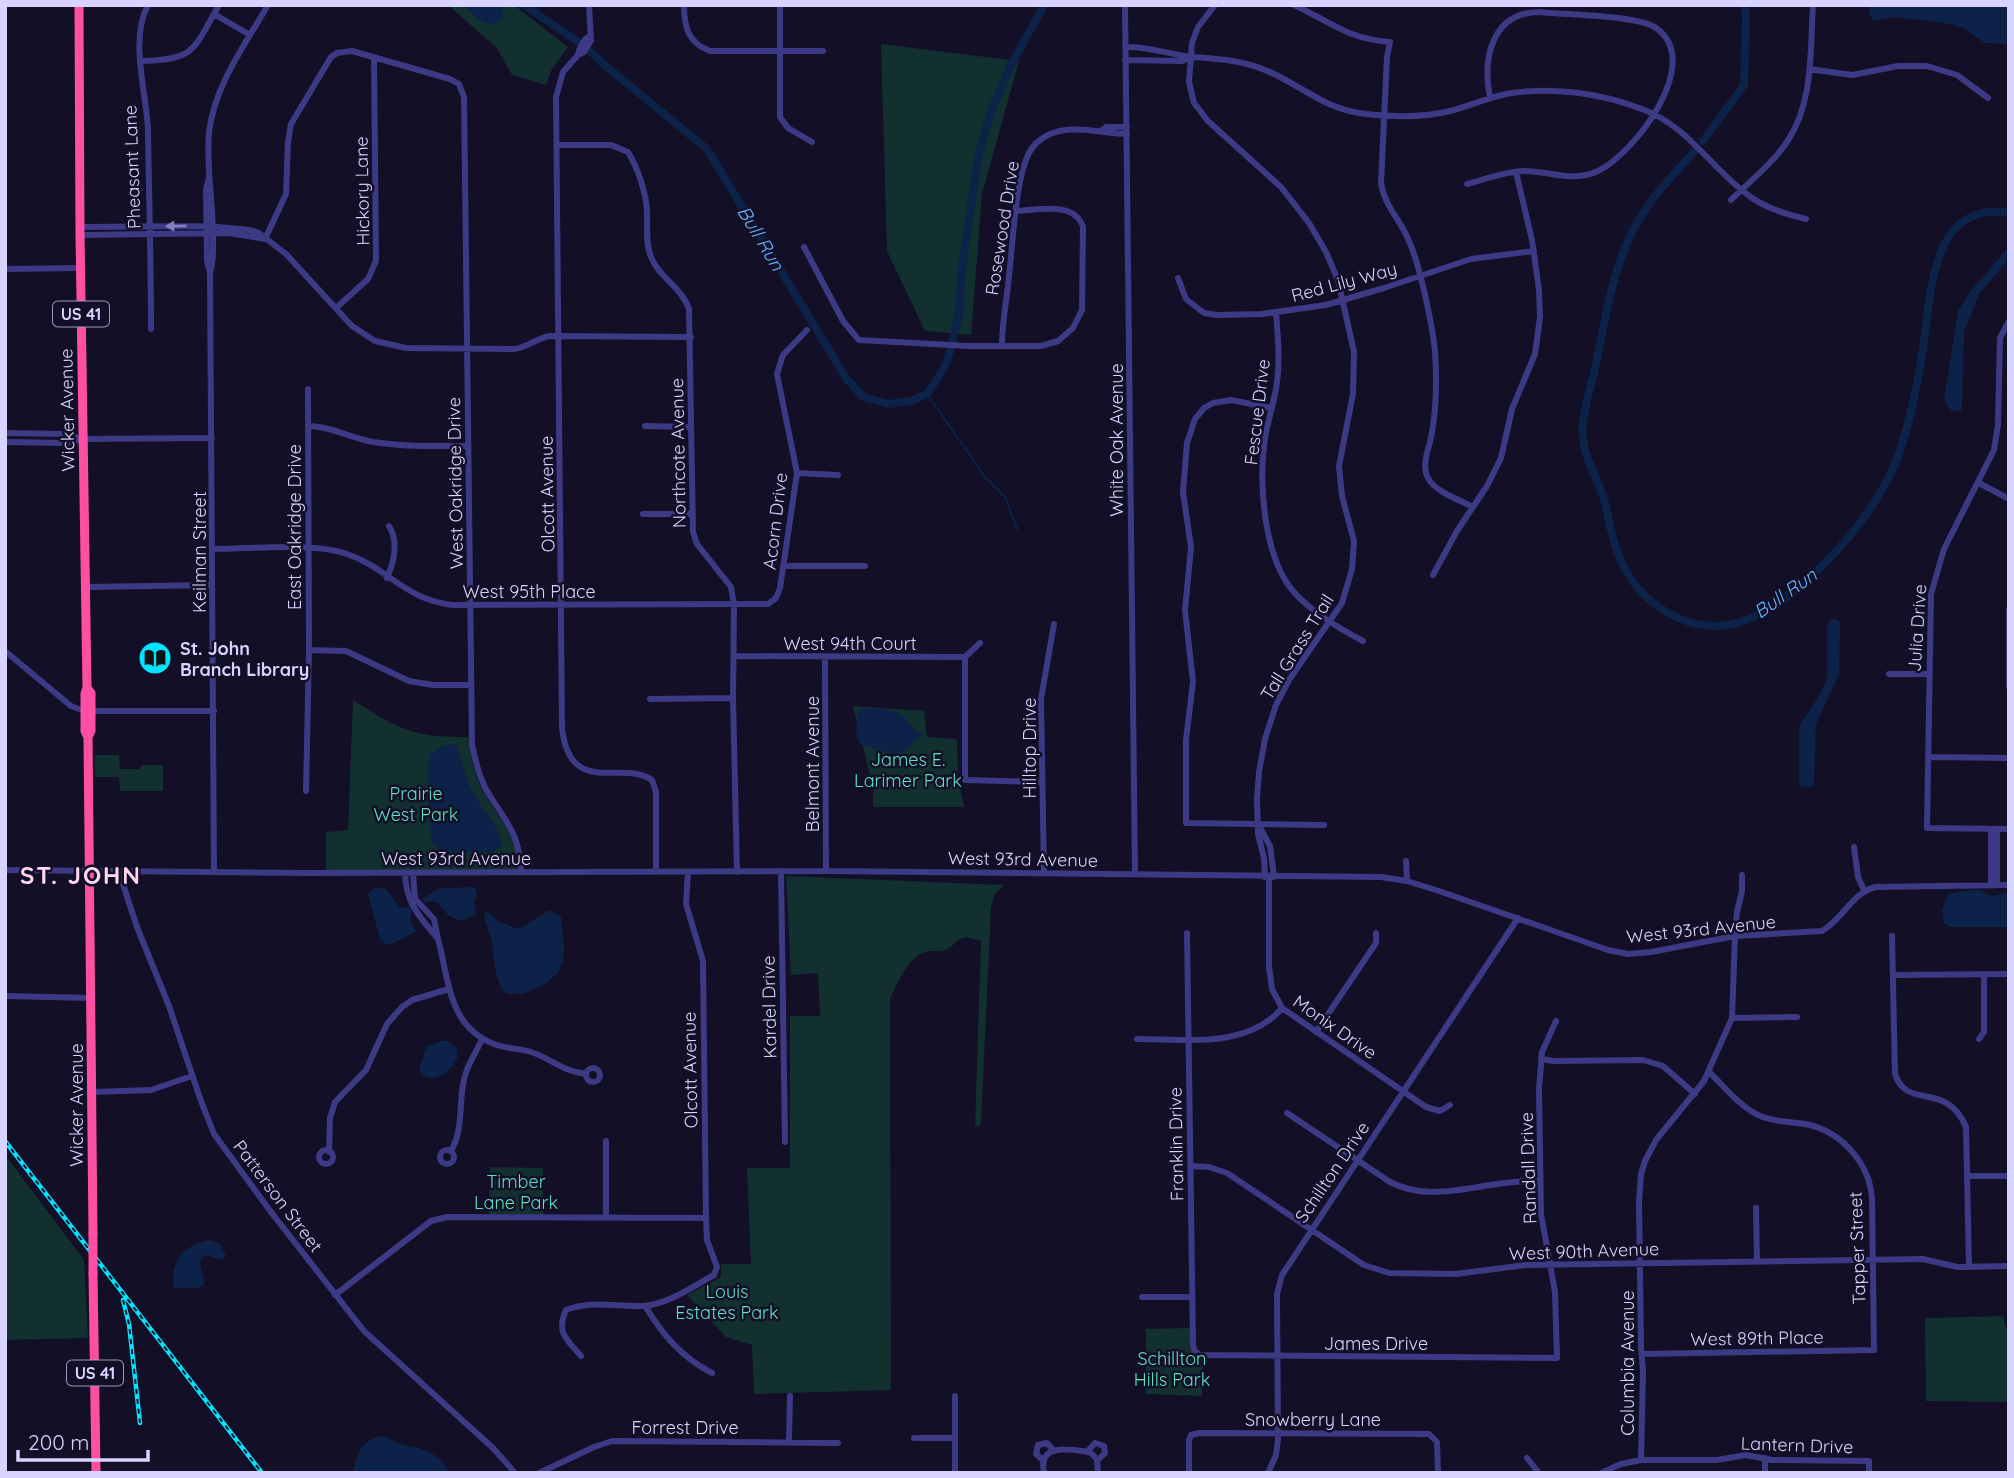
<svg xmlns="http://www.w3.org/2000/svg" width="2014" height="1478" viewBox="0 0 2014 1478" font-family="Quicksand,sans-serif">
<rect width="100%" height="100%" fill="#130f26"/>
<path fill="#12302f" d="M448 5H514L568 47 551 71 546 85 512 75 497 48Z
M881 44 1019 61 982 194 971 335 925 331 887 251Z
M353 700C399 730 413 737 468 737 471 753 473 770 480 785 493 814 520 833 518 868L513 870H326V832L348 830Z
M853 706 924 711 927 737 957 739 958 780 964 807H873V788Z
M95 755H119L120 769H140L141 765H163V791H120L119 777H95Z
M786 876 1004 885 995 894 991 907 981 1124 978 1127 975 1126 981 941C954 931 960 946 942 951 937 952 931 950 926 952 907 957 898 984 890 999L891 1390 754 1394 752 1345 726 1337 687 1295 721 1277V1264H751L747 1168H790V1016H820L818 973 791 975Z
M5 1155 84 1260 88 1338 5 1340Z
M490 1167 543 1168V1215L489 1214Z
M2003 1316 2009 1340V1402L1926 1401 1925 1318Z
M1190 1328 1192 1352 1203 1358 1202 1396 1146 1394V1329Z"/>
<path fill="#0c2248" d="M463 5H501L504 15 499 23C483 28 473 15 463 5Z
M1868 5H2009V44L1985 43 1963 28 1945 23 1894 17 1872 21Z
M2007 249 2009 259 1979 294 1964 332 1962 410 1951 411 1944 400 1958 311 1971 290Z
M1835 619 1839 621 1840 629 1839 674 1816 724 1814 784 1812 787 1800 786 1799 782V726L1820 694 1827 678V627L1830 620Z
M863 709C877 709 893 707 904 717 911 724 911 729 921 733L922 736C916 739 912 747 905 751 892 759 874 746 860 744 854 736 857 723 858 713Z
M452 744 457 746C462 761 466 778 473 793 483 812 500 825 502 846L492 852H441L431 843 428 796 429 755 443 746Z
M375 887 386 889 399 906 404 908 409 906 412 911 410 919 416 932C405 936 397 944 385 944L380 939 368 894Z
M475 887 477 896 474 900 476 915 459 921 448 915 437 902H424L422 899 440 888Z
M1969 890H1980L1991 896 2009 893V927H1950L1944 923 1942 910 1948 894Z
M548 911H552L561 917C564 950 572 971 537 988 526 993 517 996 505 993 493 977 495 960 492 942 490 932 484 924 484 913L487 912 500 922 519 929Z
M441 1041H447L457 1048V1059C449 1072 439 1083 423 1076L419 1070 426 1047Z
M210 1240 220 1244 226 1256 222 1260 206 1255 202 1257 200 1264 205 1283 199 1288H174C169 1262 184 1244 210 1240Z
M381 1436C391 1437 398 1445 408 1446 425 1448 442 1456 449 1472L453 1473H353C357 1455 361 1440 381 1436Z"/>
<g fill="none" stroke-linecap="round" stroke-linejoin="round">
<path stroke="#0c2248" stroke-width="2" d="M927 394 985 477 1005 497 1017 529"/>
<path stroke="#0c2248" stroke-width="8" d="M524 5 577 41
M591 52 602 63 707 149 846 378 863 397 889 404 911 401 927 394 943 370 948 358 959 314 962 268 978 157 991 112 1010 67 1044 5
M1703 141 1744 85 1746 15 1744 5
M1694 152C1671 177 1648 201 1632 232 1611 275 1604 326 1594 373 1588 397 1578 425 1585 450 1590 468 1600 484 1605 503 1610 525 1613 546 1624 567 1642 602 1679 627 1719 626 1753 624 1783 602 1807 580 1843 548 1879 504 1897 459 1910 424 1917 386 1923 349 1928 315 1929 277 1944 245 1957 218 1981 208 2009 213"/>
<path stroke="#3d3a85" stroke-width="6" d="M148 5C129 40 147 94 148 131 149 197 151 263 151 329
M589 5 591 41 584 52 578 55 563 72 556 97 562 728C570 798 621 759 652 780L656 792V872
M684 5C684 27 688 43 710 51H823
M780 5V117L788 128 812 142
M1125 5 1135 874
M1215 5 1198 27 1192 43 1189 82 1194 103 1208 121 1281 187 1309 223 1326 252 1338 280 1354 352 1353 394 1339 466 1342 496 1354 541 1352 569 1342 603 1289 680 1276 705 1265 739 1259 772 1257 799 1258 834 1264 858 1265 877
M1294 5C1331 22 1347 39 1390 42L1387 57 1381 183C1384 206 1401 220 1409 241 1420 266 1432 323 1435 351 1437 381 1437 412 1430 442 1427 453 1422 467 1428 478 1435 492 1460 500 1473 507
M214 14 250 35
M1125 47C1149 46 1170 55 1193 57 1218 59 1241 60 1265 70 1302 85 1324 110 1366 114 1394 117 1423 118 1450 111 1469 106 1487 98 1506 94 1551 86 1600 93 1642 109 1688 126 1710 167 1748 195 1765 208 1786 214 1806 219
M578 55C579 48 584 38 590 36
M1125 60 1183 61 1190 57
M141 61C196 60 193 50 219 5
M1809 69 1852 75 1898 66H1927L1957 75 1988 98
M1101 131 1106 127H1127
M557 145H611L628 152C638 168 647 195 647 214 648 228 645 243 651 257 659 278 682 287 689 309L693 532 697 544 731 587 734 605 733 698 737 872
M209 178 206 189 207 261 210 273
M1467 184C1486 179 1506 171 1524 171 1550 171 1573 183 1598 171 1634 154 1705 62 1656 28 1637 15 1566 15 1540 12 1492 12 1482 58 1490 98
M1731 200C1750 181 1772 164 1787 142 1814 102 1810 50 1813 5
M80 227 207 226 250 230 259 233 286 254 352 326 375 341 406 348 514 349C527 348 536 338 550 336L691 337
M80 235 229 233 265 239
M265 239 286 194 288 142 291 124 331 57 337 53 352 51 450 79 459 84 464 97 472 744C475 760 479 777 487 791 506 822 520 834 521 872
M804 247 843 321 859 340 969 346H1041L1058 341 1073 328 1082 310 1083 227C1075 201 1038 210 1016 211
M5 269 80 268
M1178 278 1186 299 1204 313 1217 315 1262 314 1326 305 1384 288 1471 259 1534 251
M336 308 368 279 376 261 374 58
M1276 313C1278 337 1280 360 1277 383 1274 404 1266 425 1264 446 1259 488 1265 559 1293 591 1311 612 1340 629 1363 641
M2009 321 2000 338 1998 425 1994 450 1944 549 1931 594 1927 828 2009 829
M1002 345C1002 322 1007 299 1009 276 1013 244 1015 180 1029 153 1033 145 1040 139 1048 135 1071 123 1103 134 1127 134
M1271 408 1231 400 1213 403 1204 408 1195 419 1187 443 1183 492 1191 547 1185 610 1193 682 1186 740V823L1324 825
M308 426C330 426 351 438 373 442 405 447 436 446 468 446
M645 426 690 427
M5 433 67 434 81 439
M5 442 66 443 83 439 212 438
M797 473 838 475
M1979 483 2009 499
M643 514H691
M213 549C249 549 315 542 347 554 388 568 405 600 453 605L768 604 776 598 780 588 797 473 777 374 783 355 807 330
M784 566H865
M1433 575 1457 531 1487 486 1501 458 1512 409 1535 354 1540 317 1539 290 1532 240 1516 172
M387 578C394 562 399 542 389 526
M86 587 212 585
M2009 609V687
M980 643 965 657V780L1041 782
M309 650 346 651 409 681 433 685H470
M5 651 71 706 85 711
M735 656 965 657
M825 658 826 871
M1889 674H1928
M650 699 733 698
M91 711H214
M1928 757 2009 758
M306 791 309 650 308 389
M1258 824 1270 846 1274 877
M1854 847 1858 877 1864 890
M1406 861 1407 881
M5 870 311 873 826 871 1381 877 1407 881 1439 891 1608 950 1628 954 1651 952 1735 936 1822 931C1843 919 1851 894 1875 887L2009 885
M781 871 785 1142
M119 872 137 927 169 1006 201 1101 214 1134 271 1212 364 1331 493 1448 515 1473
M214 872 210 273C214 261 213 248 213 236 213 201 206 167 209 133 214 86 245 45 268 5
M405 873C406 904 419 916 438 939L434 919 415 899 413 873
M1044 874 1041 699 1054 624
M1269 877V967L1272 989 1282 1008 1426 1107 1440 1111 1450 1105
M1991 885V829
M1997 885V829
M1187 933 1193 1344 1194 1350 1200 1355 1557 1358 1555 1292 1541 1214 1539 1089 1542 1052 1556 1021
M1892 936 1895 1074C1907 1111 1946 1080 1966 1127L1969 1267
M438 939C449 979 448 1027 494 1044 506 1049 519 1048 531 1052 552 1059 562 1071 586 1074
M1893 975 2009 974
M5 996 91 998
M1732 1018 1797 1017
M1316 1032 1376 943V933
M1137 1039C1185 1039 1248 1049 1282 1008
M1979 1039 1984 1032V974
M1541 1059 1554 1061 1643 1060 1663 1066 1695 1094
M586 1075a7 7 0 1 1 14 0a7 7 0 1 1-14 0Z
M92 1092 151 1090 192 1076
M1287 1113 1390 1182C1424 1200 1462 1189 1497 1184 1511 1182 1526 1181 1540 1181
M606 1141V1218
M440 1157a7 7 0 1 1 14 0a7 7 0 1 1-14 0Z
M319 1157a7 7 0 1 1 14 0a7 7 0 1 1-14 0Z
M451 1151C463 1130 459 1108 463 1085 465 1068 475 1055 482 1039
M329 1152 330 1118 335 1102 366 1070 387 1024 402 1007 412 1000 449 989
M1191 1166 1209 1167 1227 1173 1364 1265 1389 1273 1456 1274 1526 1265 1923 1259 1957 1267 2009 1266
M1968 1176H2009
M1756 1208 1757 1261
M335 1295 431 1221 447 1217 706 1218
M1142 1297H1192
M645 1306C663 1335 681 1357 712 1373
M1642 1354 1874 1350 1872 1199C1870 1165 1844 1134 1810 1125 1792 1121 1775 1123 1758 1115 1739 1106 1724 1086 1709 1072
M581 1356C566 1339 556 1332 566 1310 590 1300 617 1307 643 1306 668 1304 692 1287 714 1275L717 1267 707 1240 706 1218 703 961 686 904 688 872
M914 1438H955
M789 1441 790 1396
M1088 1451 1095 1443 1104 1446 1105 1453 1097 1461
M1527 1458 1539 1473
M1641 1460 1643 1371 1641 1347 1639 1201 1641 1174 1645 1161 1656 1140 1704 1081 1732 1018 1735 936 1737 912 1742 891V875
M1044 1461 1036 1454 1038 1445 1047 1443 1054 1451
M539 1473 594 1447 612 1441 838 1443
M955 1473V1396
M1044 1473C1043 1467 1042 1460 1046 1456 1053 1446 1081 1450 1091 1453L1097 1459 1098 1473
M1189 1473V1440L1191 1435 1199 1433 1429 1434 1437 1442 1438 1473
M1268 1473 1276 1455 1278 1439 1277 1294 1282 1275 1518 918
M1601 1473 1621 1464 1641 1460H1717L1746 1455 1772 1460 1869 1461V1473
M1765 1473V1458"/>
<path stroke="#ff4fa3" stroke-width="9" d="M79 5 80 235 87 688 85 694V731L88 737
M87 688 91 693V731L88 737 93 1234
M93 1273 96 1473"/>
<defs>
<path id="rail" d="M5 1141 262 1473
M123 1300 129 1324 140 1423"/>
</defs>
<use href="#rail" stroke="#00e5ff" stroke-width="4.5"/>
<use href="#rail" stroke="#130f26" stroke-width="2" stroke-dasharray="5" stroke-linecap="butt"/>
<path stroke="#ff4fa3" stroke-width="9" d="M93 1234V1273"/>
</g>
<defs><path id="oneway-solid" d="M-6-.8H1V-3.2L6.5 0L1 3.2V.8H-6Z" transform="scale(1.75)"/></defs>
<use fill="#837fbc" href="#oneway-solid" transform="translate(176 226) rotate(179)"/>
<defs>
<symbol id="library-disc" viewBox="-11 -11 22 22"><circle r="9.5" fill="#00e5ff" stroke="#130f26"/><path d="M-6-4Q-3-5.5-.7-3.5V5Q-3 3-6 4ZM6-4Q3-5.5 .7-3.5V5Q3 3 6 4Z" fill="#111"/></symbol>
</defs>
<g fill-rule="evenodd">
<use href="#library-disc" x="136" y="639" width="38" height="38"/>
</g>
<g text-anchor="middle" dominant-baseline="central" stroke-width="5" stroke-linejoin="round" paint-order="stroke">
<g fill="#130f26" stroke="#9e99be" stroke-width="2">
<rect x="53" y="301.5" width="56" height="25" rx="5"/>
<rect x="67" y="1360.5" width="56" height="25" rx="5"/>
</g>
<g font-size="16" font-weight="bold" fill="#d9d4ff">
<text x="81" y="314">US 41</text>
<text x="95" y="1373">US 41</text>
</g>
<g font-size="18" fill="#d9d4ff" stroke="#130f26">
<text transform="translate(132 167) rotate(-92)">Pheasant Lane</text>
<text transform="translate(362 191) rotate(-91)">Hickory Lane</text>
<text transform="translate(1002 228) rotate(-81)">Rosewood Drive</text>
<text transform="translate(1344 282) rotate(-15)">Red Lily Way</text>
<text transform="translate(67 410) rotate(-91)">Wicker Avenue</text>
<text transform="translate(1257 412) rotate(-83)">Fescue Drive</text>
<text transform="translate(1116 440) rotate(-90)">White Oak Avenue</text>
<text transform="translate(678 453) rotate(-91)">Northcote Avenue</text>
<text transform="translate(455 483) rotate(-91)">West Oakridge Drive</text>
<text transform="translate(547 494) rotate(-91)">Olcott Avenue</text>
<text transform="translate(775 521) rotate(-83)">Acorn Drive</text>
<text transform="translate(294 527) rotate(-90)">East Oakridge Drive</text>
<text transform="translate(199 552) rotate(-90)">Keilman Street</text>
<text x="529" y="591">West 95th Place</text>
<text transform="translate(1917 628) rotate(-86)">Julia Drive</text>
<text x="850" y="643">West 94th Court</text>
<text transform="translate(1297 647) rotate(-58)">Tall Grass Trail</text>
<text transform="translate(1029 748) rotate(-90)">Hilltop Drive</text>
<text transform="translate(812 764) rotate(-90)">Belmont Avenue</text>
<text x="456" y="858">West 93rd Avenue</text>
<text transform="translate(1023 859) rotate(1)">West 93rd Avenue</text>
<text transform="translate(1701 929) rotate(-6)">West 93rd Avenue</text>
<text transform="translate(769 1007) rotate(-91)">Kardel Drive</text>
<text transform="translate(1335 1027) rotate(35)">Monix Drive</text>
<text transform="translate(690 1070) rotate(-91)">Olcott Avenue</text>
<text transform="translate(76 1105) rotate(-90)">Wicker Avenue</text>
<text transform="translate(1176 1144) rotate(-91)">Franklin Drive</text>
<text transform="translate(1528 1168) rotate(-92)">Randall Drive</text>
<text transform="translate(1332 1172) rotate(-56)">Schillton Drive</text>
<text transform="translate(278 1196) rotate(53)">Patterson Street</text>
<text transform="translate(1857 1248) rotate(-92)">Tapper Street</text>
<text transform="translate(1584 1251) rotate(-2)">West 90th Avenue</text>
<text transform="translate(1757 1338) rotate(-1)">West 89th Place</text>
<text x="1376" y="1343">James Drive</text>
<text transform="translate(1627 1363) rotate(-90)">Columbia Avenue</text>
<text x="1313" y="1419">Snowberry Lane</text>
<text x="685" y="1427">Forrest Drive</text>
<text transform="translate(1797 1445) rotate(2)">Lantern Drive</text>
</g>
<g font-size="18" font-weight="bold" fill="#d9d4ff" stroke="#130f26" text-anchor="start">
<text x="180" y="648">St. John<tspan x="180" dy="21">Branch Library</tspan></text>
</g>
<g font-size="18" fill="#5fe0c0" stroke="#130f26">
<text x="908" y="759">James E.<tspan x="908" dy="21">Larimer Park</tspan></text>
<text x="416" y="793">Prairie<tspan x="416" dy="21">West Park</tspan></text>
<text x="516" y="1181">Timber<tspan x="516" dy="21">Lane Park</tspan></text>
<text x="727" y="1291">Louis<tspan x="727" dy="21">Estates Park</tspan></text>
<text x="1172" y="1358">Schillton<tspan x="1172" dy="21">Hills Park</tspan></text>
</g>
<g font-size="19" font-style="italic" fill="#62b6ff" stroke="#130f26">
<text transform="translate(761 238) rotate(59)">Bull Run</text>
<text transform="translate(1785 593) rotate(-35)">Bull Run</text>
</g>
<g font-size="24" font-weight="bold" letter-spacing="2" fill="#ffd6f0" stroke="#130f26">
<text x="81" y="875">ST. JOHN</text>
</g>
</g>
<rect width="2014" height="1478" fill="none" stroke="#d9d4ff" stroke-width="14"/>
<path d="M18 1450v10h130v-10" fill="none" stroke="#d9d4ff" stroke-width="3.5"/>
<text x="28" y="1450" font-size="21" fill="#d9d4ff" stroke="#130f26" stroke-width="5" paint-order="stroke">200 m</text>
</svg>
